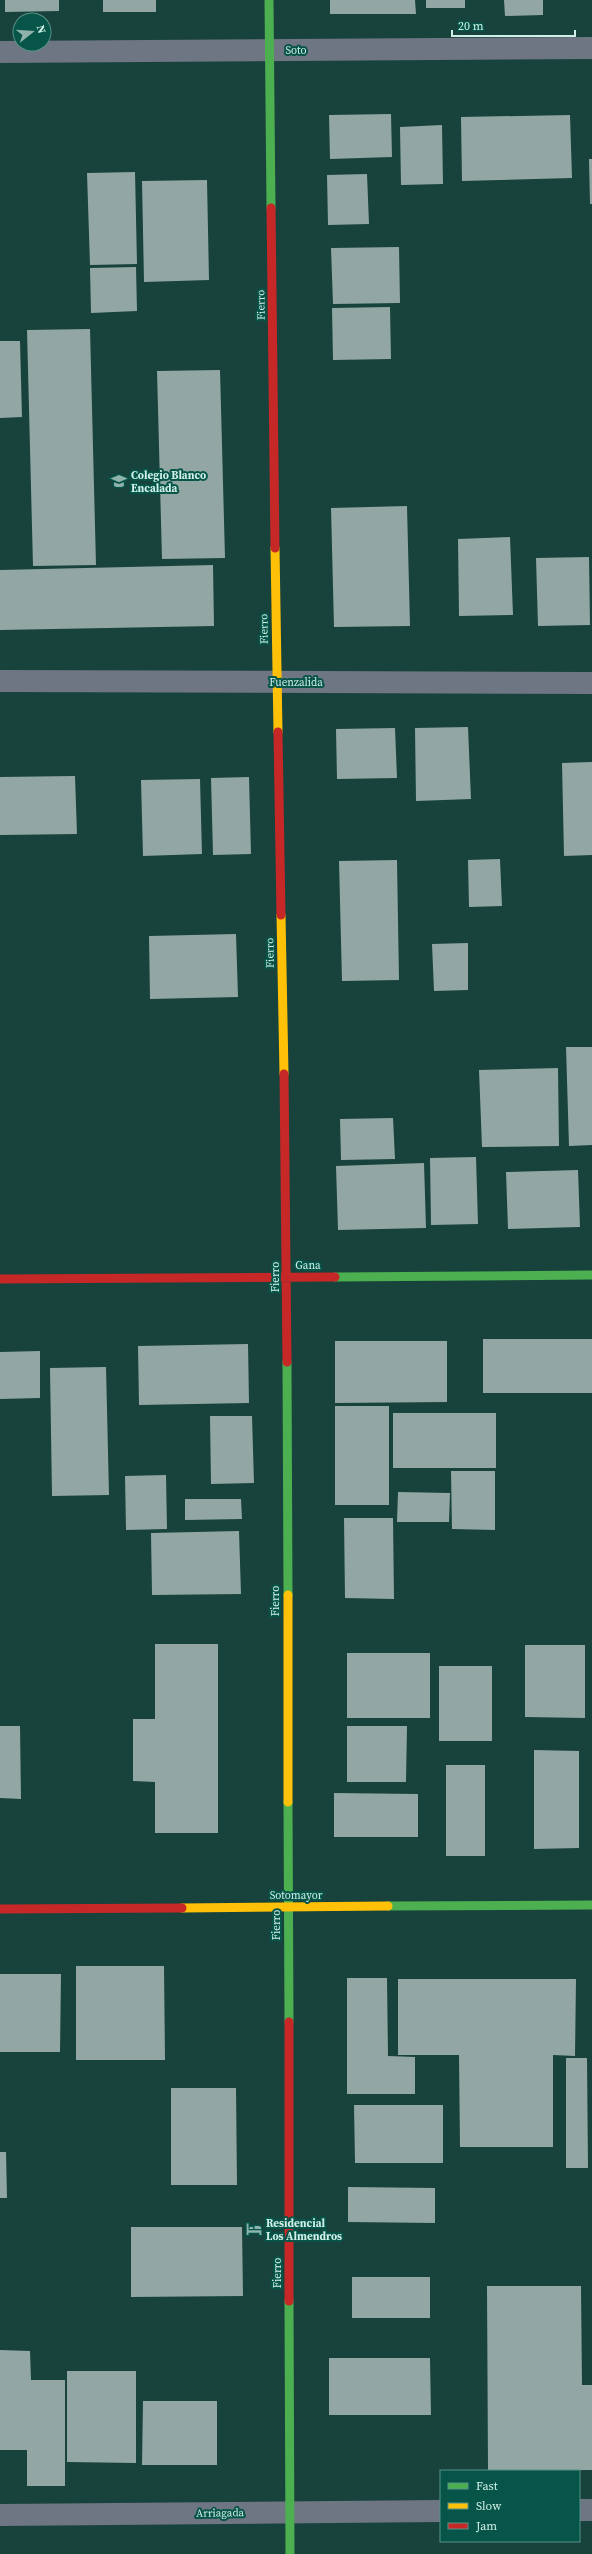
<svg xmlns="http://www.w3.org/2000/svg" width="592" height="2554" viewBox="0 0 592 2554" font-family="'Source Serif 4',serif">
<rect width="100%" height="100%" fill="#18423c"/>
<path fill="#92a7a4" d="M5 0H59V11L5 12Z
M103 0H156V12H103Z
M330 0H415L416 14H330Z
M426 0H465V8H426Z
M504 0H543V15L505 16Z
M391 114 392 157 330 159 329 115Z
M570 115 572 178 462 181 461 117Z
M442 125 443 184 401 185 400 127Z
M589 159H592V204H590Z
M135 172 137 264 90 265 87 173Z
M367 174 369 224 328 225 327 175Z
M207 180 209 280 144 282 142 181Z
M399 247 400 303 333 304 331 248Z
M136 267 137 311 91 313 90 268Z
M390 307 391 359 333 360 332 308Z
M90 329 96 565 33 566 27 330Z
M0 341H20L22 417 0 418Z
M220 370 225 558 162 559 157 371Z
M407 506 410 626 334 627 331 508Z
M510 537 513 615 459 616 458 539Z
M589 557 590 625 538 626 536 558Z
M213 565 214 626 0 630V570Z
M468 727 471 799 416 801 415 728Z
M395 728 397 778 337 779 336 729Z
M592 762V855L564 856 562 763Z
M75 776 77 834 0 835V777Z
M249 777 251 854 213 855 211 778Z
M200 779 202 854 143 856 141 780Z
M500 859 502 906 469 907 468 860Z
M397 860 399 980 342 981 339 861Z
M236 934 238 997 150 999 149 936Z
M468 943V990L434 991 432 944Z
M566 1047H592V1145L569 1146Z
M558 1068 559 1146 482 1147 479 1070Z
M393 1118 395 1159 341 1160 340 1119Z
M476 1157 478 1224 431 1225 430 1158Z
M424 1163 426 1228 338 1230 336 1166Z
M578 1170 580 1227 508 1229 506 1172Z
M483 1339H592V1393H483Z
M335 1341H447V1402L335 1403Z
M248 1344 249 1403 139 1405 138 1346Z
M40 1351V1398L0 1399V1352Z
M106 1367 109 1495 52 1496 50 1368Z
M335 1406H389V1505H335Z
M393 1413H496V1468H393Z
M210 1416H252L254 1483 211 1484Z
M451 1471H495V1530L452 1529Z
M166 1475 167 1529 126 1530 125 1476Z
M398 1492 450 1493 449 1522H397Z
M185 1499H241L242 1519 185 1520Z
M344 1518H393L394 1599 345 1598Z
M239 1531 241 1594 152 1595 151 1533Z
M155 1644H218V1833H155V1782L133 1781V1719H155Z
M525 1645H585V1718L525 1717Z
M347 1653H430V1718H347Z
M439 1666H492V1741H439Z
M0 1726H20L21 1799 0 1798Z
M347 1726H407L406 1782H347Z
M534 1750 579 1751V1848L534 1849Z
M446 1765H485V1856H446Z
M334 1793 418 1794V1837H334Z
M76 1966H164L165 2060H76Z
M0 1974H61L60 2052H0Z
M347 1978H387L388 2056 415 2057V2094H347Z
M398 1979H576L575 2056 553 2055V2147H460L459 2055H398Z
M566 2058H587L588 2168H566Z
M171 2088H236L237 2185H171Z
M354 2105H443V2163H355Z
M0 2152H6L7 2198H0Z
M348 2187 435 2188V2223L348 2222Z
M131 2227H242L243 2296 131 2297Z
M352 2277H430V2318H352Z
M487 2286H581L582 2385H592V2470L488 2471Z
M0 2350 30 2351 31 2380H65V2486H27V2450H0Z
M329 2358H430L431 2415H329Z
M67 2371H136V2463L67 2462Z
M143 2401H217V2465H142Z"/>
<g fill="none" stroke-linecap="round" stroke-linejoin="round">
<path stroke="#6e7583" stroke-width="22" d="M0 52 592 48
M0 681 592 683
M579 2510H592
M0 2515 441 2511"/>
<path stroke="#4caf50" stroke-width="9" d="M269 0 271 208
M335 1277 592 1275
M287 1362 288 1595
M288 1802 289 2022
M388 1906 592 1905
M289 2301 290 2554"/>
<path stroke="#ffc107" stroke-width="9" d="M275 548 278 732
M281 915 284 1074
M288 1595V1802
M182 1908 388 1906"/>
<path stroke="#c62828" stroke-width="9" d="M271 208 275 548
M278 732 281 915
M284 1074 287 1362
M0 1279 335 1277
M0 1909 182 1908
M289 2022V2301"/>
</g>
<defs>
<symbol id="school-bare" viewBox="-9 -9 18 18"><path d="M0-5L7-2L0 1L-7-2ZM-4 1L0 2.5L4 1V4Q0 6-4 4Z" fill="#8fb2ab" stroke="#075448" stroke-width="2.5" paint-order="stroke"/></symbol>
<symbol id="hotel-bare" viewBox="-9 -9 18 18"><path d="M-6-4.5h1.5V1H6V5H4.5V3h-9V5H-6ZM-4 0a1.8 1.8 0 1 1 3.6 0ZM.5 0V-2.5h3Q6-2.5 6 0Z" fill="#8fb2ab" stroke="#075448" stroke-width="2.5" paint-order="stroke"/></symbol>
</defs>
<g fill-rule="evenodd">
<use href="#school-bare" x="108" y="470" width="22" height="22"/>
<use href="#hotel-bare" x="243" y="2218" width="22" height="22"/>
</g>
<g text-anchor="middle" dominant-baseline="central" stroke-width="4" stroke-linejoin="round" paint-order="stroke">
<g font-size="11" fill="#cfefe7" stroke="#075448">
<text x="296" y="50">Soto</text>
<text transform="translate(261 305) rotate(-91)">Fierro</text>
<text transform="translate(264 629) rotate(-91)">Fierro</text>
<text x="296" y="682">Fuenzalida</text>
<text transform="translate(270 953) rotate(-91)">Fierro</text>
<text x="308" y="1265">Gana</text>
<text transform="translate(275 1277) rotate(-90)">Fierro</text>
<text transform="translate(275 1601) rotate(-90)">Fierro</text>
<text x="296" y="1895">Sotomayor</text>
<text transform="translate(276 1925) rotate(-90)">Fierro</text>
<text transform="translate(277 2273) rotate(-90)">Fierro</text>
<text transform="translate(220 2513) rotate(-1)">Arriagada</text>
</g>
<g font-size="11" font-weight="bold" fill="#cfefe7" stroke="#075448" text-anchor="start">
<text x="131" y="475">Colegio Blanco<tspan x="131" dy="13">Encalada</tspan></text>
<text x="266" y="2223">Residencial<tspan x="266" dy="13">Los Almendros</tspan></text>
</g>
</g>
<rect x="440" y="2470" width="140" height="72" fill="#075448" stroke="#579288"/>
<rect x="448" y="2483" width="20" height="6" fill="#4caf50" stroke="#579288"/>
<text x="476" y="2490" font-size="12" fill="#cfefe7">Fast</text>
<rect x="448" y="2503" width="20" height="6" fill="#ffc107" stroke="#579288"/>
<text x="476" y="2510" font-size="12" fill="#cfefe7">Slow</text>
<rect x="448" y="2523" width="20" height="6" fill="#c62828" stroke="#579288"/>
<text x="476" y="2530" font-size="12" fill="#cfefe7">Jam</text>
<g transform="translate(32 32) rotate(73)"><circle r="19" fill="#075448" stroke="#579288"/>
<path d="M0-3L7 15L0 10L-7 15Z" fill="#8fb2ab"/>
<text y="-6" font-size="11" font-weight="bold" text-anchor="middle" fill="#cfefe7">N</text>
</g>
<path d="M452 30v6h123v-6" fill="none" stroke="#cfefe7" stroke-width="2"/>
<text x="458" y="30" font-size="12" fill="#cfefe7" stroke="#075448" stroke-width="3" paint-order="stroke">20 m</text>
</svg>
